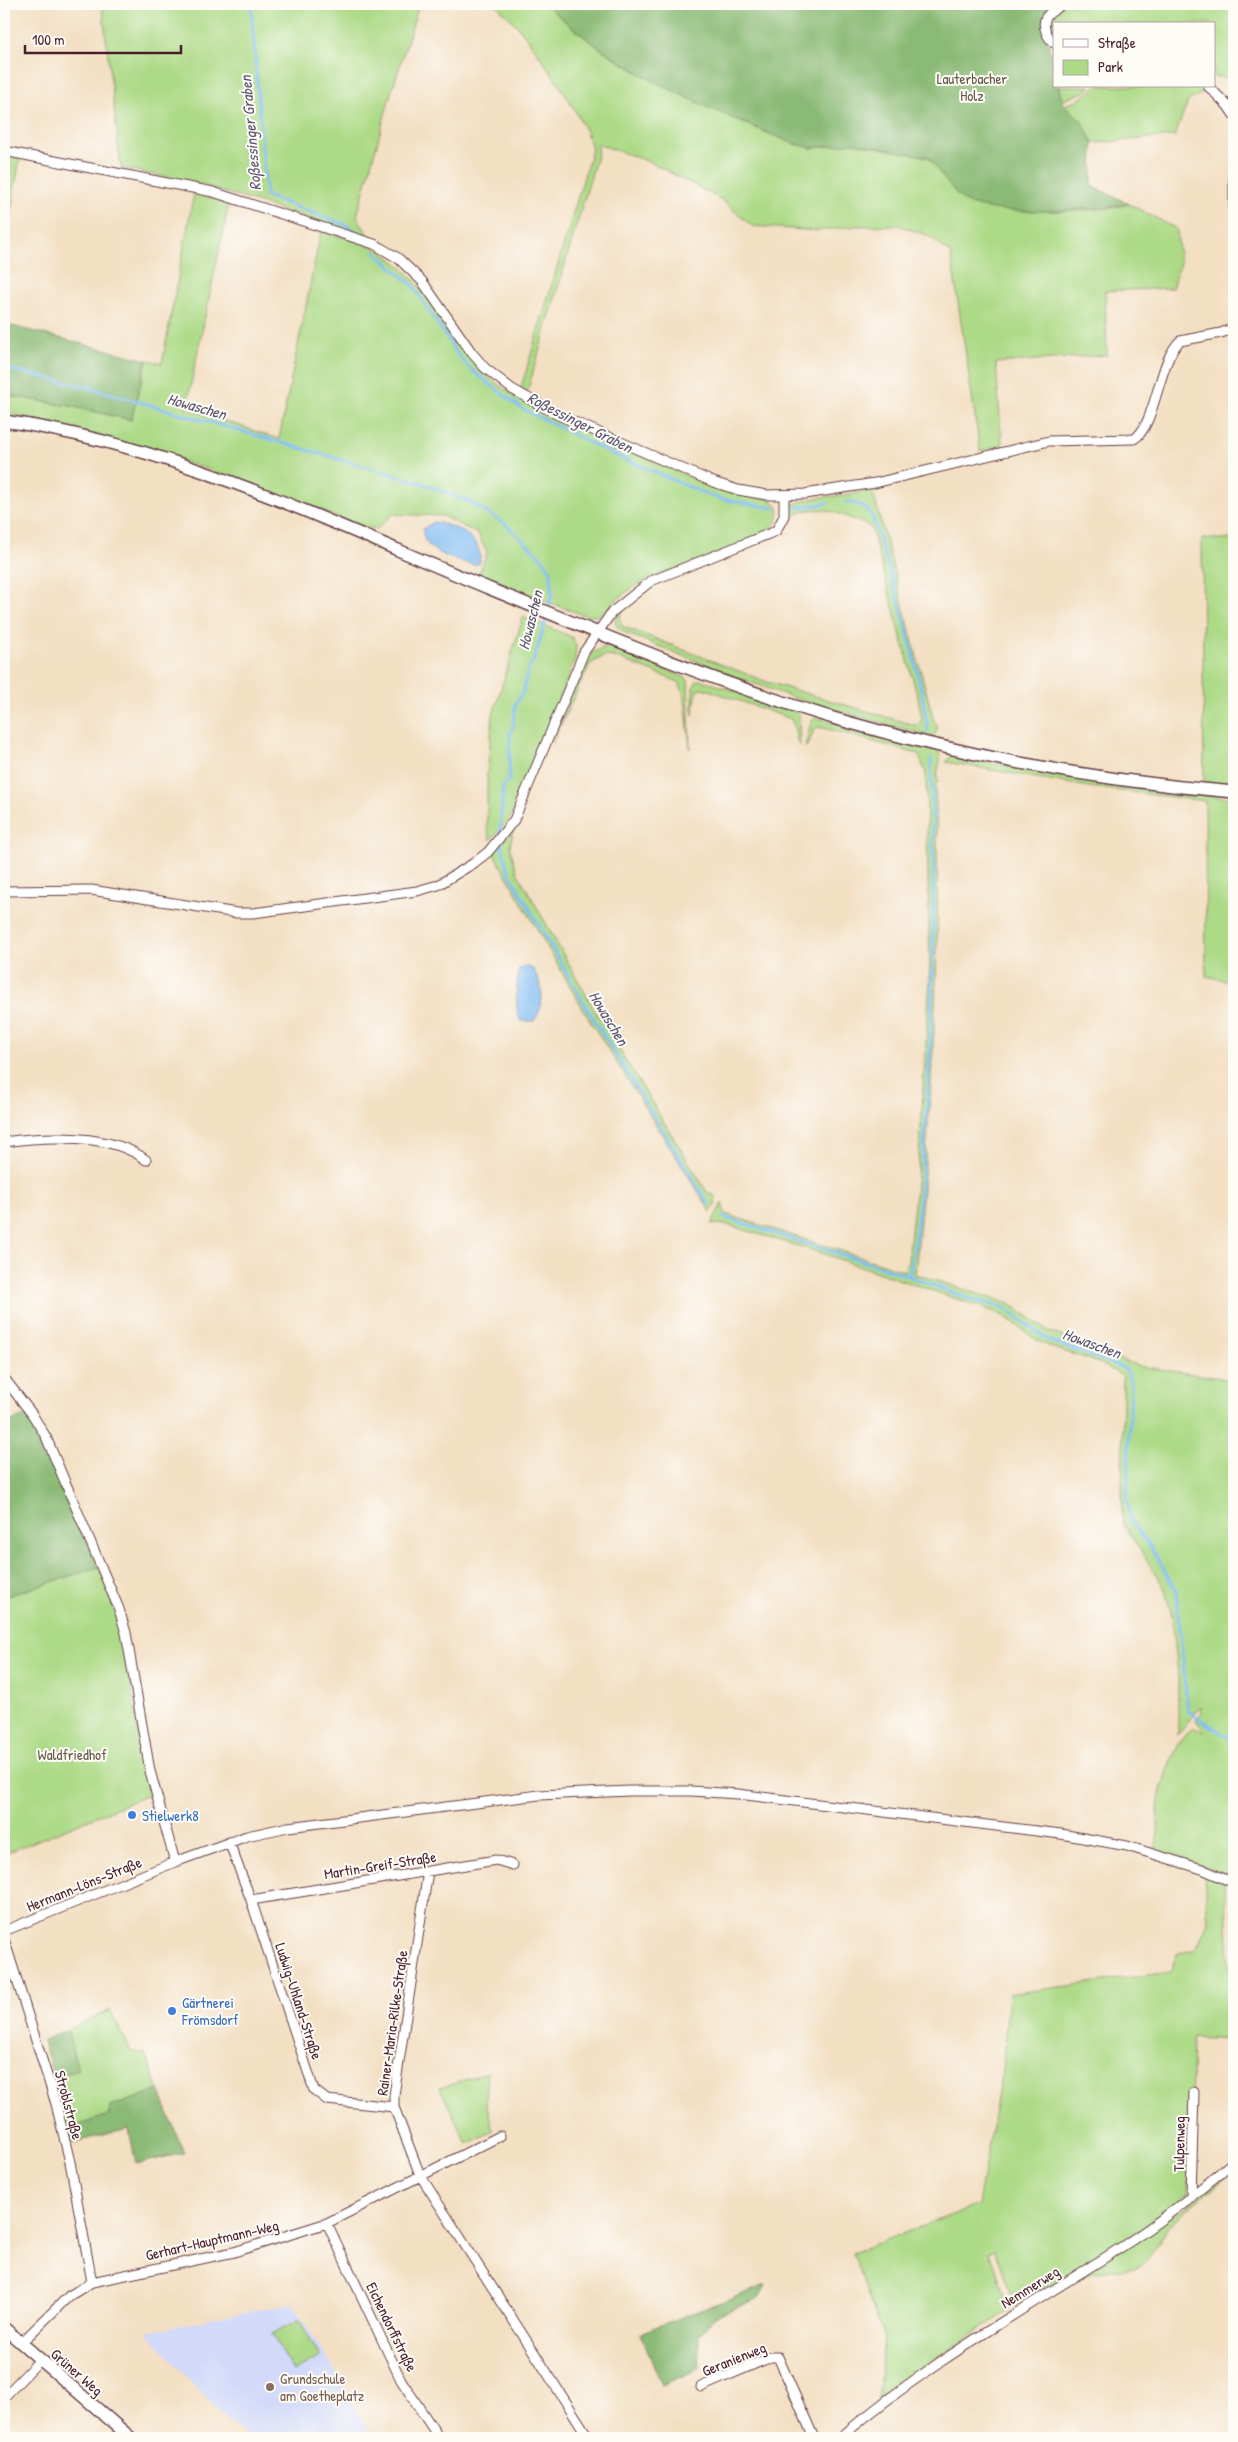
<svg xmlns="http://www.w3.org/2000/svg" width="1238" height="2442" viewBox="0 0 1238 2442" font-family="'Patrick Hand',sans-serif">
<rect width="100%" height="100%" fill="#fdfcf7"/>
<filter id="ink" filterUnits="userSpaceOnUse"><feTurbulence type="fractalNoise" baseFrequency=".02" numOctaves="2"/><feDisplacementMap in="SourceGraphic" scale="10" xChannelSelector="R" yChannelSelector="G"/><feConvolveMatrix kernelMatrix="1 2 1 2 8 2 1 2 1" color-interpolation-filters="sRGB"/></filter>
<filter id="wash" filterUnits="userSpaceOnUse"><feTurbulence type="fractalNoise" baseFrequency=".0096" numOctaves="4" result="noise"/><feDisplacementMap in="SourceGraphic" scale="20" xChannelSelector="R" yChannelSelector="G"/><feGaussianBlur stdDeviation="1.12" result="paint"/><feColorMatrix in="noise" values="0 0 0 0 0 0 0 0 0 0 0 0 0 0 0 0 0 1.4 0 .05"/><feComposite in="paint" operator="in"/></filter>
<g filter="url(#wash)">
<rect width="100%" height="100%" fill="#f3dfc2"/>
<path fill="#d2d9f9" d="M292 2303 331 2364 372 2438H248L217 2410 148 2334 151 2331Z"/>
<path fill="#adda87" stroke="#7c7c59" d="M102 4H419L389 100 357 216 369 237 195 183 121 168Z
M495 4H546C617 73 705 107 795 144L812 148 854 143 928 157 964 201 1002 209 1062 211 1105 209 1129 204 1177 229 1180 263 1172 288 1105 291 1107 355 996 363 1002 446 980 451 951 254 929 236 898 225 857 226 816 231 752 226 722 200 650 162 598 144 597 156 527 392 521 388 592 150C589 125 537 50 519 28 512 19 503 12 495 4Z
M1065 4H1234V78L1214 77V24H1054V40L1049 34 1048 19Z
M1058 86H1090L1086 91 1062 101Z
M1096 86H1205L1206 91 1188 101 1175 136 1093 143 1081 121 1064 105 1077 101Z
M4 155 20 158 4 250Z
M194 193 229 203 186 408 279 439 321 231C341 237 364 241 382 252 426 280 444 331 479 368 497 386 519 399 541 411L710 486 753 497 770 499 776 504 779 511 777 522C750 548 683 564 647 580 629 588 613 603 598 616H586L478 576 487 553 478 534 443 516 393 514 377 529 366 528C247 482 129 438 4 413V395L70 406 131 420 147 360 162 363Z
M872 489 934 721 937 724V730L933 737 803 701 747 681 628 634 617 627 615 620 624 606 620 618 622 626 767 682 914 725H919L922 718 918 698 871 527C847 517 819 500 794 516L789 515 792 505C812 494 847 498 872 489Z
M1202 539H1234V786L1204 783Z
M523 617 572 637 576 646 575 659 523 792 508 822 490 840 487 827V774L493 715Z
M602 648H611L686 678 688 681 690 749 685 697 679 682 615 657 604 656 590 664 552 743 584 665 589 655Z
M701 680 795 711 799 716 800 746 798 744 794 726 791 719 703 688 697 690 693 715V688L697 681Z
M816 717 864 733 940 752C942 763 935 772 938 782L935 785C943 949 931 1111 915 1274L1010 1304 1048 1331 1138 1366 1234 1380V1877L1157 1851C1157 1834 1157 1817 1159 1800 1161 1784 1178 1734 1194 1728L1205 1732 1196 1720 1202 1712 1201 1706 1178 1735V1676L1172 1615 1164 1587 1124 1525 1122 1516 1123 1377C1096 1357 1073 1357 1044 1344 1027 1335 1014 1320 995 1312L815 1251 728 1225 712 1224 722 1203 725 1214 904 1271 908 1261 919 1156 930 977 926 773 918 754 828 729 818 727 814 730 808 745 805 747 811 722Z
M952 755C1046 774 1139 791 1234 798V982L1206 976 1205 801 1089 787 946 762Z
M513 831 510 847 517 872 594 1009 707 1192 715 1196V1205L711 1212 586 1014 494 854 495 850Z
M99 1567 122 1628 146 1781 150 1794 4 1854V1597Z
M1204 1874 1225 1883 1233 2039 1193 2037 1189 2193 1142 2229 1018 2305 1015 2303 994 2250 989 2252 1010 2310 927 2365 878 2401 884 2337 852 2253 978 2205 1002 2070 1009 1994 1170 1972 1177 1954 1196 1949 1208 1922Z
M110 2010 131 2051 145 2054 159 2090 110 2107 109 2115 67 2129 54 2077 78 2070 67 2030Z
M488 2072 486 2102 493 2131 467 2144 440 2088Z
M1234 2167V2171L1188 2207 1166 2230 1150 2256 1141 2265 1134 2268 1095 2272 1075 2279 1185 2207Z
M299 2319 320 2357 293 2372 272 2334Z"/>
<path fill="#8aba74" stroke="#6a6c50" d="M546 4H1058L1047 14V38L1054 69V86H1058L1064 105 1081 120 1093 143 1092 186 1129 204C1096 210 993 218 964 201 956 196 935 166 928 157L854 143 812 148 795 144C705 107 617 73 546 4Z
M4 324 147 360 131 420 70 406 4 395Z
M27 1415 53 1465 99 1567 4 1597V1424Z
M67 2030 78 2070 54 2077 43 2040Z
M159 2090 184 2153 136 2164 129 2129 70 2143 67 2129 109 2115 110 2107Z
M766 2285 759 2298 715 2317 699 2335 700 2368 662 2385 640 2333Z"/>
<path fill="#82bdf4" stroke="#666e90" d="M434 522C456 526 483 537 480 563L474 565C456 559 421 553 423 529Z
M524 966 533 969C543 986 546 1004 534 1021H521C514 1014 517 979 519 969Z"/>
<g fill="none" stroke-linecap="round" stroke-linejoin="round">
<path stroke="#82bdf4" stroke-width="3" d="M251 4 266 196 346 225 355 231
M375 252 413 286 460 358 474 372 521 408 608 452 699 491 720 499 774 508
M4 368 91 388 422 483 470 502 504 523 543 559 551 571 552 594 548 610
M846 502C858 503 864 505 872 516 894 585 918 657 928 730
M797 508 828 503
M500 834 503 786 509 780 510 733 514 724 515 705 523 692 528 669 534 660 547 616
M500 840 509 873 588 1010 709 1205
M723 1217 909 1276 964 1297 1005 1308 1048 1340 1124 1368 1128 1373 1131 1385 1127 1500 1131 1522 1150 1546 1176 1590 1188 1711 1234 1741
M909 1276C918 1233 920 1188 924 1144 935 1016 935 888 931 759"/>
</g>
</g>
<g filter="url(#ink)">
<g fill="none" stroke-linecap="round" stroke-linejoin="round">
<defs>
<path id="minor" d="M1054 43C1048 38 1041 26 1046 17 1049 12 1057 9 1062 4
M1208 86 1227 105 1234 115
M4 151 213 192 374 244 398 258 422 281 472 353 485 368 512 389 556 414 713 482 738 490 767 495 805 494 875 483 1049 441 1134 439C1156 426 1158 361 1180 341L1221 333 1234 328
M1234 179V220
M4 891 91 890 237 913H253L417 891 438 885 474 863 488 852 514 820 584 652 612 612 651 581 776 531 784 516V496
M4 1142C45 1136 112 1133 146 1160
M4 1378 32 1414 46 1437 119 1609 126 1633 150 1771 175 1862
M229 1842 251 1900 314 2090 327 2100 394 2107
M428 1871 394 2095V2107L420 2175 589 2438
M251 1900 496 1860 513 1865
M4 1931 175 1862 247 1836 288 1827 539 1795 630 1791H691L738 1794 1061 1834 1127 1846 1202 1869 1234 1883
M4 1939 56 2104 70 2162 92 2282
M1191 2196 1194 2092
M327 2223 401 2380 439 2438
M21 2343 69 2296 92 2282 234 2252 327 2223 500 2136
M701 2387 771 2357H778L814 2438
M4 2397 40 2360
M840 2438C928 2362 1026 2309 1123 2246 1162 2221 1199 2191 1234 2161"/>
<path id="tertiary" d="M4 421C175 445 334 525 493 590 605 636 717 683 833 718 963 756 1099 781 1234 792
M4 2328 131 2438"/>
</defs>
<use href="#minor" stroke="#633c42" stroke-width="11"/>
<use href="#tertiary" stroke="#633c42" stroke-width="14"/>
<use href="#minor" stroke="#fff" stroke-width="9"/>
<use href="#tertiary" stroke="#fff" stroke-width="11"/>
</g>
</g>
<g fill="#3f7fe0" stroke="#fdfcf7" stroke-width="2">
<circle cx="132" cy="1815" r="5"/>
<circle cx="172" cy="2011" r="5"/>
</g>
<circle fill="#8d6e63" stroke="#fdfcf7" stroke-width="2" cx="270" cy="2387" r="5"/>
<g text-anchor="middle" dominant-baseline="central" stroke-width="4" stroke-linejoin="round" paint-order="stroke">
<g font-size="15" fill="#685747" stroke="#fdfcf7">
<text x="972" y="78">Lauterbacher<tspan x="972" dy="17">Holz</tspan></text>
<text x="72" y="1754">Waldfriedhof</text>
</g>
<g font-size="15" fill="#366cbe" stroke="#fdfcf7" text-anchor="start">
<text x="142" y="1815">Stielwerk8</text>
<text x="182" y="2002">Gärtnerei<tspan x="182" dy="17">Frömsdorf</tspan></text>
</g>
<g font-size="15" fill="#4a1f2b" stroke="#fdfcf7">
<text transform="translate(380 1865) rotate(-9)">Martin-Greif-Straße</text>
<text transform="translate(84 1884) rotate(-22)">Hermann-Löns-Straße</text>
<text transform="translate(299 2001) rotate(72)">Ludwig-Uhland-Straße</text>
<text transform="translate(392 2023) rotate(-82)">Rainer-Maria-Rilke-Straße</text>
<text transform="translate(69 2105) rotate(75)">Stroblstraße</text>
<text transform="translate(1179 2144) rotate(-89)">Tulpenweg</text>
<text transform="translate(212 2240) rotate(-13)">Gerhart-Hauptmann-Weg</text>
<text transform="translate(1030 2287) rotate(-32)">Nemmerweg</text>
<text transform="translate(392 2327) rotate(64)">Eichendorffstraße</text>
<text transform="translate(734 2359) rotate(-22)">Geranienweg</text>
<text transform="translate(77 2372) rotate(41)">Grüner Weg</text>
</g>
<g font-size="15" fill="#785e54" stroke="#fdfcf7" text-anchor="start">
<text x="280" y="2378">Grundschule<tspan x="280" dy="17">am Goetheplatz</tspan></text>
</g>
<g font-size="16" font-style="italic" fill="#5e5671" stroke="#fdfcf7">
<text transform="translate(250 133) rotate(-95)">Roßessinger Graben</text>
<text transform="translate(197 406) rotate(16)">Howaschen</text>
<text transform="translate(580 422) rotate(27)">Roßessinger Graben</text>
<text transform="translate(530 620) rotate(-76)">Howaschen</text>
<text transform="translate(609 1018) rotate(59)">Howaschen</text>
<text transform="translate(1092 1343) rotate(20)">Howaschen</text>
</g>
</g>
<rect width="1238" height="2442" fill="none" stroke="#fdfcf7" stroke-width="20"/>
<rect x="1053" y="22" width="162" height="65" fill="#fdfcf7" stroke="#b5a4a5"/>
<rect x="1063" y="39" width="25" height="8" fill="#ffffff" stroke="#b5a4a5"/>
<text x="1098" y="48" font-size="15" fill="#4a1f2b">Straße</text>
<rect x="1063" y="60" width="25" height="15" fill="#adda87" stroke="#b5a4a5"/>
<text x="1098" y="72" font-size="15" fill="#4a1f2b">Park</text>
<path d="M25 45v8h156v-8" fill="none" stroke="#4a1f2b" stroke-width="2.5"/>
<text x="32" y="45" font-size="15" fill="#4a1f2b" stroke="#fdfcf7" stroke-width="4" paint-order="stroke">100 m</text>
</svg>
